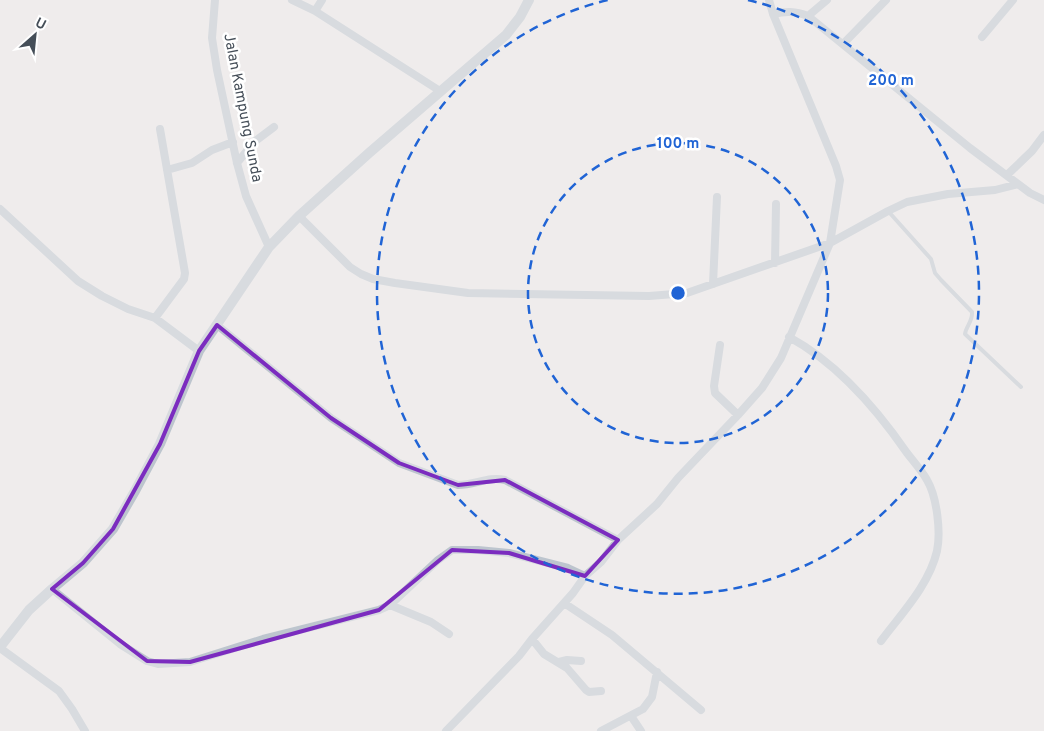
<svg xmlns="http://www.w3.org/2000/svg" width="1044" height="731" viewBox="0 0 1044 731" font-family="Overpass,sans-serif">
<rect width="100%" height="100%" fill="#efecec"/>
<g fill="none" stroke-linecap="round" stroke-linejoin="round">
<path stroke="#bdc5ce" stroke-width="4" d="M888 211 931 259 935 273 941 280 972 312C973 321 966 326 965 334L1021 387"/>
<path stroke="#bdc5ce" stroke-width="8" d="M215 0 212 38 217 70 237 163 246 196 269 247
M292 0 315 11 440 91
M315 11 322 0
M773 14C786 11 795 11 808 16L970 148 1018 184
M808 16 827 0
M982 37 1013 0
M843 44 886 0
M237 163 254 142 274 127
M167 170 192 163 212 150 233 142
M1007 175 1032 151 1044 135
M0 209 78 281 102 296 128 309 155 318 199 351
M299 216 350 267 361 274 373 279 395 283 468 293 649 296 687 293 830 243 888 211 907 202 948 194 995 190 1018 184 1030 193 1044 200
M775 263 776 204
M713 284 717 197
M155 318 184 279 185 273 160 129
M217 325 331 418 399 463 458 485C475 485 489 476 505 480L618 540
M789 337C837 363 876 408 907 453 914 462 922 471 927 480 937 497 941 532 937 551 929 585 902 613 881 641
M720 345 714 386 715 393 738 415
M585 576 601 562 618 540 657 504 678 478 738 415 762 388 781 358 830 243 840 180 836 166 773 14 769 0
M52 589 120 644 147 661 158 664 190 662 263 639 379 610 390 605 438 560 452 550H478L509 553 568 568 585 576 573 593 532 639 519 656 446 731
M564 603 612 635 701 710
M390 605 431 622 449 634
M532 639 544 654 567 668 586 690 589 692 601 691
M0 648 59 691 72 709 85 731
M559 662 567 660 581 661
M631 716 641 731
M601 731 643 709 652 697 657 672"/>
<path stroke="#bdc5ce" stroke-width="10" d="M0 647 29 610 52 589 83 563 113 529 135 491 160 444 199 351 269 247 299 216 369 153 506 35 520 17 529 0"/>
</g>
<path d="M0 0H1044V731H0ZM217 325 331 418 399 463 458 485 505 480 618 540 585 576 509 553 452 550 379 610 190 662 147 661 52 589 83 563 113 529 160 444 199 351Z" fill="#efecec" fill-opacity=".55" fill-rule="evenodd"/>
<path fill="none" stroke="#7b2cbf" stroke-width="4" stroke-linejoin="round" d="M217 325 331 418 399 463 458 485 505 480 618 540 585 576 509 553 452 550 379 610 190 662 147 661 52 589 83 563 113 529 160 444 199 351Z"/>
<g fill="none" stroke="#2064d5" stroke-width="2.5" stroke-dasharray="9 6">
<circle cx="678" cy="293" r="150"/>
<path d="M748 0A301 301 0 1 1 608 0"/>
</g>
<g text-anchor="middle" dominant-baseline="central" stroke-width="5" stroke-linejoin="round" paint-order="stroke">
<g font-size="15" fill="#454e58" stroke="#fff">
<text transform="translate(242 108) rotate(79)">Jalan Kampung Sunda</text>
</g>
</g>
<circle cx="678" cy="293" r="8" fill="#2064d5" stroke="#fff" stroke-width="2.5"/>
<g font-size="15" text-anchor="middle" font-weight="bold" fill="#2064d5" stroke="#fff" stroke-width="5" stroke-linejoin="round" paint-order="stroke">
<text x="891" y="85">200 m</text>
<text x="678" y="148">100 m</text>
</g>
<g transform="translate(35 35) rotate(27)" stroke="#ffffff" stroke-width="4" paint-order="stroke">
<path d="M0-4L9 19L0 12L-9 19Z" fill="#454e58"/>
<text y="-8" font-size="14" font-weight="bold" text-anchor="middle" fill="#454e58">U</text>
</g>
</svg>
